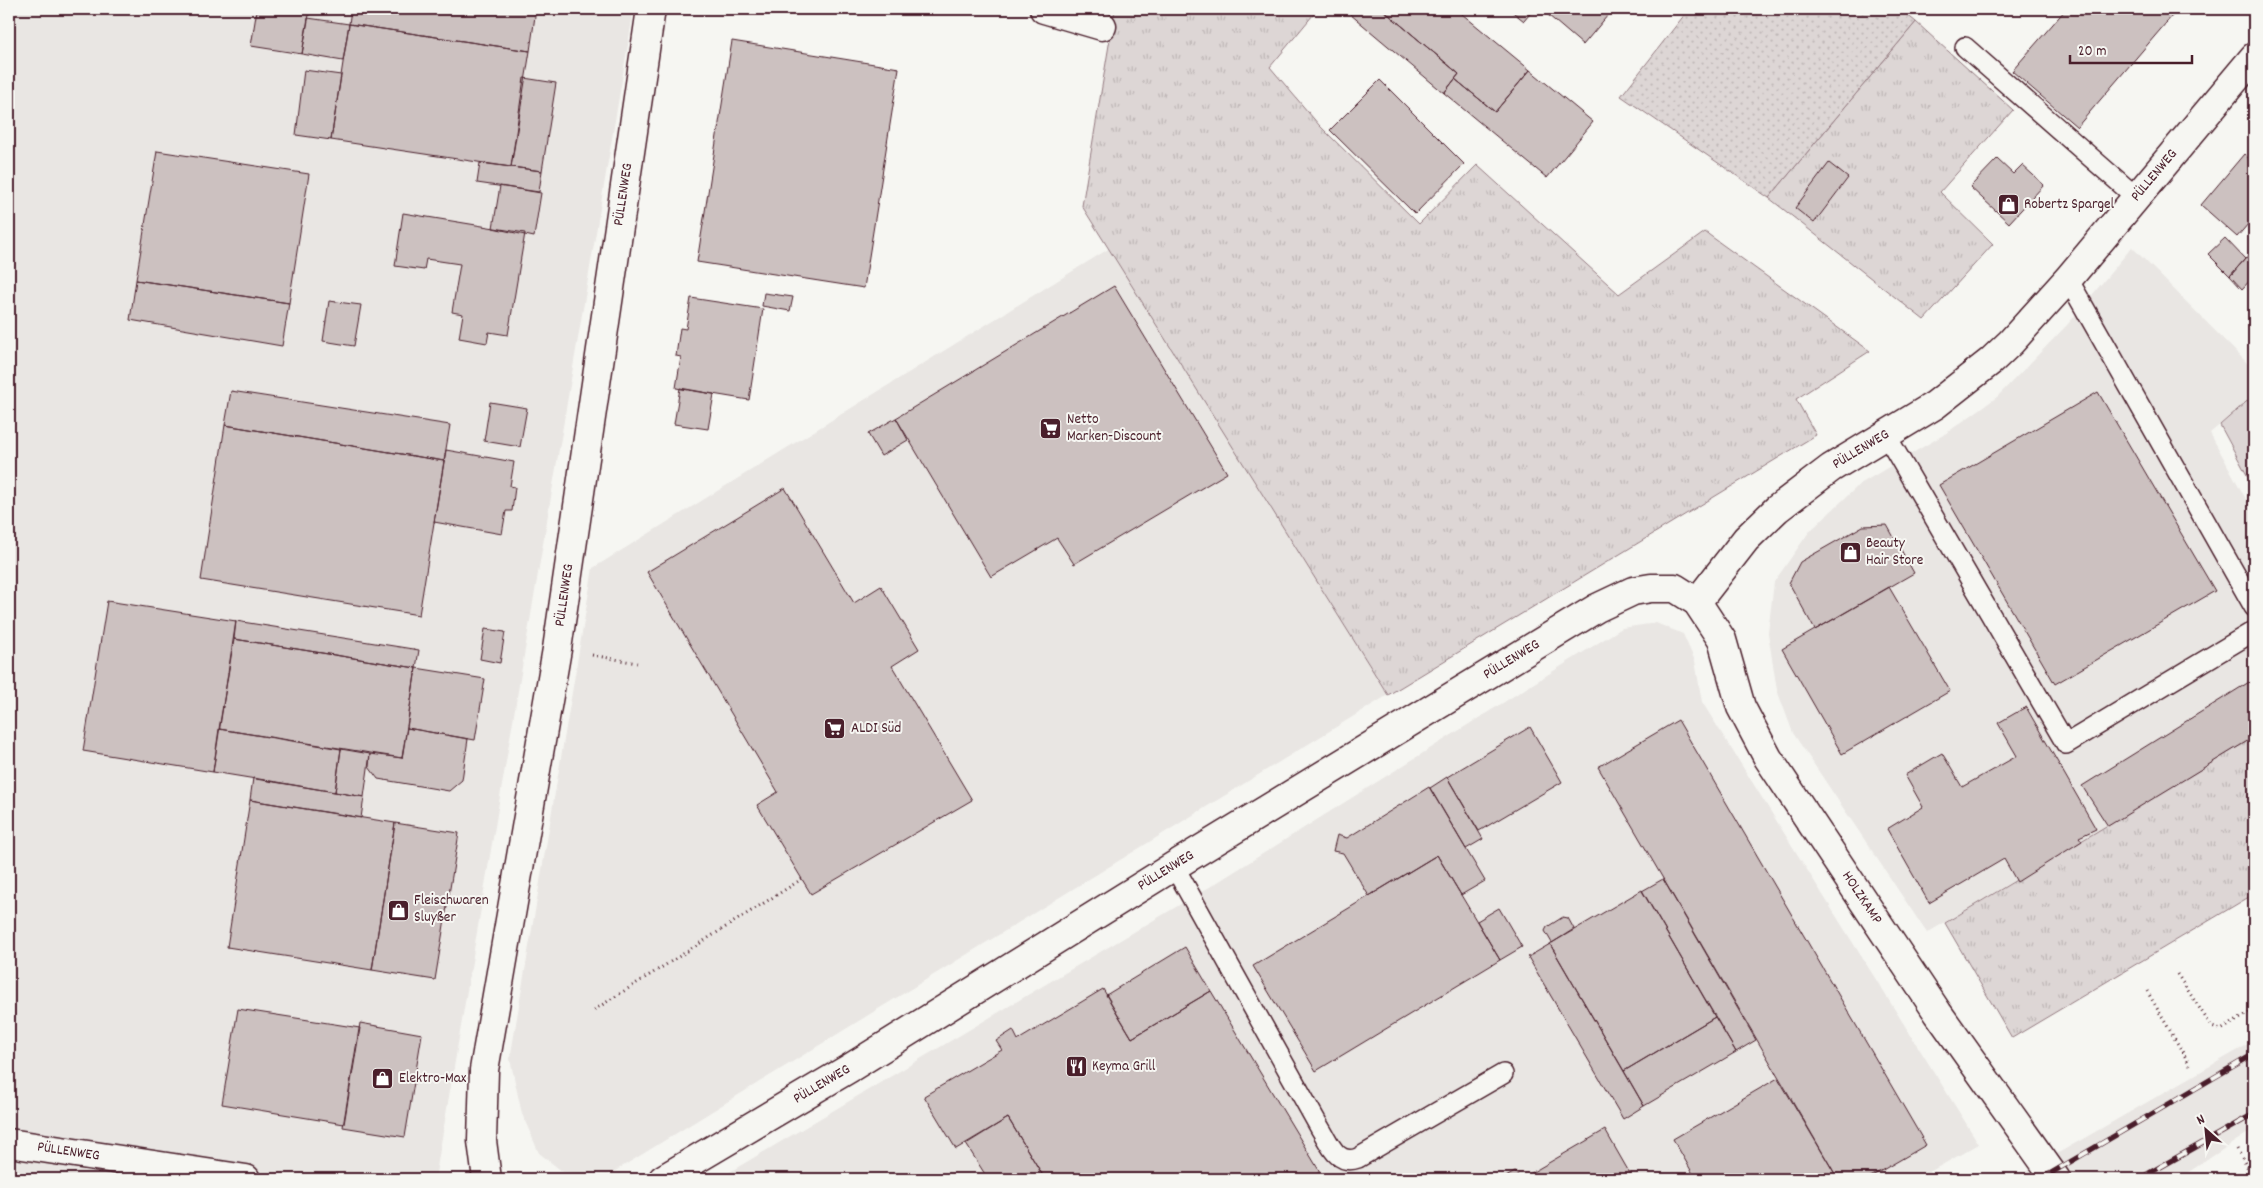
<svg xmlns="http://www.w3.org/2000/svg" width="2263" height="1188" viewBox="0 0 2263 1188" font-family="Dekko,sans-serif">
<defs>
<pattern id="grass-tufts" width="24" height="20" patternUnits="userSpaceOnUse" patternTransform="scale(1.25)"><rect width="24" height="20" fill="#ddd6d5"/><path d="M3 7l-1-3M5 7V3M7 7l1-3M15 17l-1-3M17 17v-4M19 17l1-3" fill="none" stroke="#bfb7b7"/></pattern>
<pattern id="park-dots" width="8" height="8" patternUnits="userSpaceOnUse" patternTransform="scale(1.25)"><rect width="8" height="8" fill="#ddd6d5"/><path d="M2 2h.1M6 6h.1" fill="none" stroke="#bfb7b7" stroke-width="1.8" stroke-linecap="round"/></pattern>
</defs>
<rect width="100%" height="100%" fill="#f6f6f2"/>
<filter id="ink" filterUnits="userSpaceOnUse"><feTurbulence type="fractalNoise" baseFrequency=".02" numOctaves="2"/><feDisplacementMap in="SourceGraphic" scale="10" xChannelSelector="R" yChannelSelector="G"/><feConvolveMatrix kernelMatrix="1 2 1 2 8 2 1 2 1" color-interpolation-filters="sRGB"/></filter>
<g filter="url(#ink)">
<path fill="#e9e6e3" d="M9 9H634L435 1179H9Z
M2132 247 2254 370V396L2210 433 2254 514V737L1927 933 1793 733 1777 690 1768 633 1774 582 1809 532 1860 484 1945 434 1997 397 2068 324Z
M1110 248 1388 695 607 1176 563 1172 539 1153 522 1114 510 1059 593 568Z
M1656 623 1683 634 1695 661 1702 702 1979 1144 1917 1179H718L1213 885 1622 628Z
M2254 1041V1129L2178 1179H2013Z"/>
<path fill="url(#grass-tufts)" stroke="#947a80" d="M1115 9H1318L1270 67 1319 125 1419 224 1477 165 1619 294 1705 232 1870 351 1796 399 1816 435 1388 695 1082 206Z
M1916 22 2013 110 1940 192 1993 244 1924 320 1769 198Z
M2254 737V894L2012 1038 1945 923Z"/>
<path fill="url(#park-dots)" stroke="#947a80" d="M1689 9H1900L1916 22 1769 198 1621 96Z"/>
<path fill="#ddd6d5" stroke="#947a80" d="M2254 395V488L2220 425Z"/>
<path fill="#ccc1c0" stroke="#4a1f2b" d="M257 9H310L302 54 251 46Z
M351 9H536L530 51 349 24Z
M1344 9H1382L1459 74 1444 93Z
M1382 9H1456L1530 70 1495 112 1455 79 1459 74Z
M1509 9H1534L1524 21Z
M1541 9H1613L1583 45Z
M2066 9H2178L2077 127 2012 71Z
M308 18 349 24 343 61 302 54Z
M349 24 530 51 511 167 331 140Z
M732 41 899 68 864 288 697 262Z
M304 70 341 75 331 140 296 135Z
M1530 70 1593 122 1547 178 1444 93 1455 79 1495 112Z
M524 78 556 83 542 171 511 167Z
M1380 80 1464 164 1415 214 1330 130Z
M157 151 309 174 289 303 136 280Z
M2244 154 2254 163V217L2237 237 2201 205Z
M1997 159 2013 174 2022 165 2044 185 2009 223 1970 187Z
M480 163 542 171 539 192 477 183Z
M1829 163 1848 178 1814 223 1795 208Z
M500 186 541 193 534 237 493 228Z
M403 213 525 233 508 335 489 332 487 343 459 338 463 314 452 312 460 264 426 259 424 270 395 266Z
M2225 238 2245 259 2230 276 2208 254Z
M2254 249V276L2242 289 2230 276Z
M136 280 289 303 282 346 130 320Z
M1114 286 1227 473 1074 564 1057 538 991 577 896 418Z
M764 293 793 297 790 311 762 306Z
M691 298 763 309 749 400 676 388 681 357 676 356 680 328 686 329Z
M329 301 361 305 354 346 323 341Z
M680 388 714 394 708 429 674 424Z
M231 391 450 425 444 461 225 425Z
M2098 392 2215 591 2055 684 1939 485Z
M490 402 527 408 520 447 484 441Z
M896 418 908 440 881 456 868 434Z
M225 425 444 461 419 615 201 580Z
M446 450 514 462 510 486 515 487 512 511H506L502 534 434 522Z
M785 488 854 603 881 586 919 649 892 666 972 800 811 894 757 805 778 792 647 572Z
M1887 525 1914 573 1815 630 1789 583 1800 562 1863 526Z
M1889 587 1950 691 1842 754 1782 649Z
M107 601 236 621 213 772 83 751Z
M236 621 419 650 416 668 234 639Z
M485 629 505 632 500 663 480 659Z
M234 639 416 668 402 758 219 729Z
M416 668 485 679 475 740 407 728Z
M2254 679V737L2108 826 2082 786Z
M2026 707 2096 829 2079 837 2082 841 2017 882 2004 859 1929 903 1887 829 1923 807 1905 775 1942 753 1962 787 2017 756 1998 723Z
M1678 720 1926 1145 1867 1179H1838L1598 767Z
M1530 727 1562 782 1479 831 1447 777Z
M407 728 468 739 462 780 449 791 378 779 369 767 370 754 402 758Z
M219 729 341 749 335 792 213 772Z
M341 749 370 754 364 797 335 792Z
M1447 777 1483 839 1466 849 1430 788Z
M253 778 364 797 361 818 250 800Z
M1429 787 1485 881 1461 895 1437 855 1369 896 1343 853 1333 851 1337 835 1347 838Z
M250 800 395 823 372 970 227 947Z
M395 823 459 833 435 980 372 970Z
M1437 855 1500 960 1316 1071 1253 966Z
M1663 879 1756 1040 1736 1052 1642 891Z
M1642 890 1715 1017 1624 1071 1550 944Z
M1499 908 1522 947 1500 960 1477 921Z
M1563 917 1568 918 1574 929 1552 943 1545 931 1547 927Z
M1550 944 1644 1106 1623 1119 1528 957Z
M1185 947 1211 991 1132 1038 1106 995Z
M1103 989 1132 1038 1211 991 1320 1172 1308 1179H1045L1008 1118 956 1149 924 1096 1002 1050 996 1041 1013 1030 1018 1040Z
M238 1009 360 1028 344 1124 222 1104Z
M1715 1017 1736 1052 1644 1106 1624 1071Z
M360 1023 422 1034 405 1137 343 1127Z
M1778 1078 1838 1179H1696L1673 1139Z
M1008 1118 1045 1179H988L966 1144Z
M1605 1130 1633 1179H1521Z
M1515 1172 1520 1179H1502Z"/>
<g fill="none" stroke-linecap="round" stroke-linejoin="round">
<defs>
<path id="lane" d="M1965 47 2136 197
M2068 279 2254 607
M1886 435 2066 744 2254 631
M1174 866 1320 1128C1330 1144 1337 1166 1358 1158L1503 1074"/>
<g id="street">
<path d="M1044 9 1102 26"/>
<path id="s1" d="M1697 602 1746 539 1777 509 1831 468 1935 405 1991 361 2011 342 2068 279 2254 57"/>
<path id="s2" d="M9 1143 246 1179"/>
<path id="s3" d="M487 1179 482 1141 484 1070 557 649 651 9"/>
<path id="s4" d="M663 1179 850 1068 1174 866 1597 608 1633 591 1651 588H1675L1697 602 1722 640 1741 707 1768 758 1938 1013 2056 1179"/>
</g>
</defs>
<use href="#lane" stroke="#4a1f2b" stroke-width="22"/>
<use href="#street" stroke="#4a1f2b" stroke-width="31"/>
<path stroke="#4a1f2b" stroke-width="3" stroke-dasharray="1 4" stroke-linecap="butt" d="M592 655 637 663
M2177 974 2212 1027 2221 1030 2254 1010
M2147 991 2190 1065
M594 1010 802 879
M2237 1149 2254 1179"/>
<use href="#lane" stroke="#f6f6f2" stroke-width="19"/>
<use href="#street" stroke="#f6f6f2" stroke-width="28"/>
<defs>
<path id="rail" d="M2041 1179 2254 1054
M2139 1179 2254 1114"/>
</defs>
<use href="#rail" stroke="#4a1f2b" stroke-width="5.5"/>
<use href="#rail" stroke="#f6f6f2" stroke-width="4" stroke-dasharray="11" stroke-linecap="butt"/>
</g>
</g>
<defs>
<symbol id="shop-square" viewBox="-11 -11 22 22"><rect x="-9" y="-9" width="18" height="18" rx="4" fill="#4a1f2b" stroke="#f6f6f2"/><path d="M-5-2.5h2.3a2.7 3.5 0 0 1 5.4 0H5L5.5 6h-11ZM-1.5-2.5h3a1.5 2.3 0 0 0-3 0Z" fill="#fff"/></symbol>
<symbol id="supermarket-square" viewBox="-11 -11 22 22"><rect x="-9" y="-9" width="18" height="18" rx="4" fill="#4a1f2b" stroke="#f6f6f2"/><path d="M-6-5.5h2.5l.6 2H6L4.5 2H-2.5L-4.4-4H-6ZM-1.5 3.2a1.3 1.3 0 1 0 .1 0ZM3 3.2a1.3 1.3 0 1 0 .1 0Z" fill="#fff"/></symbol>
<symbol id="restaurant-square" viewBox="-11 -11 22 22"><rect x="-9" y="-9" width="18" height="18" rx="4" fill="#4a1f2b" stroke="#f6f6f2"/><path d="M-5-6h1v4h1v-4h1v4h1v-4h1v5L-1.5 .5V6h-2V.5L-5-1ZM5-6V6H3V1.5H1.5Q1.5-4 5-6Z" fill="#fff"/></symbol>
</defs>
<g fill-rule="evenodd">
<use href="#shop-square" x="1996" y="192" width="25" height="25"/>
<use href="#supermarket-square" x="1038" y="416" width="25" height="25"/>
<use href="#shop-square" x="1838" y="540" width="25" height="25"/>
<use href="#supermarket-square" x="822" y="716" width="25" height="25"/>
<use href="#shop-square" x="386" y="898" width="25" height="25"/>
<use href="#restaurant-square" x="1064" y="1054" width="25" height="25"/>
<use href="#shop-square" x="370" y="1066" width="25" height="25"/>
</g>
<g text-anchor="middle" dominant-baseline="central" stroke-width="4" stroke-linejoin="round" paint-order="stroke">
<g font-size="15" fill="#4a1f2b" stroke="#f6f6f2">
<text stroke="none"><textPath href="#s1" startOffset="631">PÜLLENWEG</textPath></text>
<text stroke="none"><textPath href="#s3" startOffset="996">PÜLLENWEG</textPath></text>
<text stroke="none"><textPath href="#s1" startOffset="226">PÜLLENWEG</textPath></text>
<text stroke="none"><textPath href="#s3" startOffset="591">PÜLLENWEG</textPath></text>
<text stroke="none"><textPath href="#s4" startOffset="995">PÜLLENWEG</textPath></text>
<text stroke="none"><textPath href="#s4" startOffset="590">PÜLLENWEG</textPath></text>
<text stroke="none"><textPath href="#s4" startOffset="1544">HOLZKAMP</textPath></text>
<text stroke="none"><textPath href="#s4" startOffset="185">PÜLLENWEG</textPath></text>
<text stroke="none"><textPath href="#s2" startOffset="60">PÜLLENWEG</textPath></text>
</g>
<g font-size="15" fill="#4a1f2b" stroke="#f6f6f2" text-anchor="start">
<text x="2024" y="205">Robertz Spargel</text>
<text x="1067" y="420">Netto<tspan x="1067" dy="17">Marken-Discount</tspan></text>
<text x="1866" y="544">Beauty<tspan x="1866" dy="17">Hair Store</tspan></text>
<text x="851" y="729">ALDI Süd</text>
<text x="414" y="901">Fleischwaren<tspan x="414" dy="17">Sluyßer</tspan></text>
<text x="1092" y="1067">Keyma Grill</text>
<text x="399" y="1079">Elektro-Max</text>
</g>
</g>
<rect width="2263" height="1188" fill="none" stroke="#f6f6f2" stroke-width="30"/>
<rect x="15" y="15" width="2233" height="1158" fill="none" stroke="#4a1f2b" stroke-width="2" filter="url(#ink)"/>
<g transform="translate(2206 1130) rotate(333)" stroke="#f6f6f2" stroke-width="4" paint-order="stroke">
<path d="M0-4L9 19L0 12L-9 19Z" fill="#4a1f2b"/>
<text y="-8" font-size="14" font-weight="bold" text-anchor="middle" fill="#4a1f2b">N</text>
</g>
<path d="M2070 55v8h122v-8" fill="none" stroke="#4a1f2b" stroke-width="2.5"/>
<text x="2078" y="55" font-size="15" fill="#4a1f2b" stroke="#f6f6f2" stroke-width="4" paint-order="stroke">20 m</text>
</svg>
